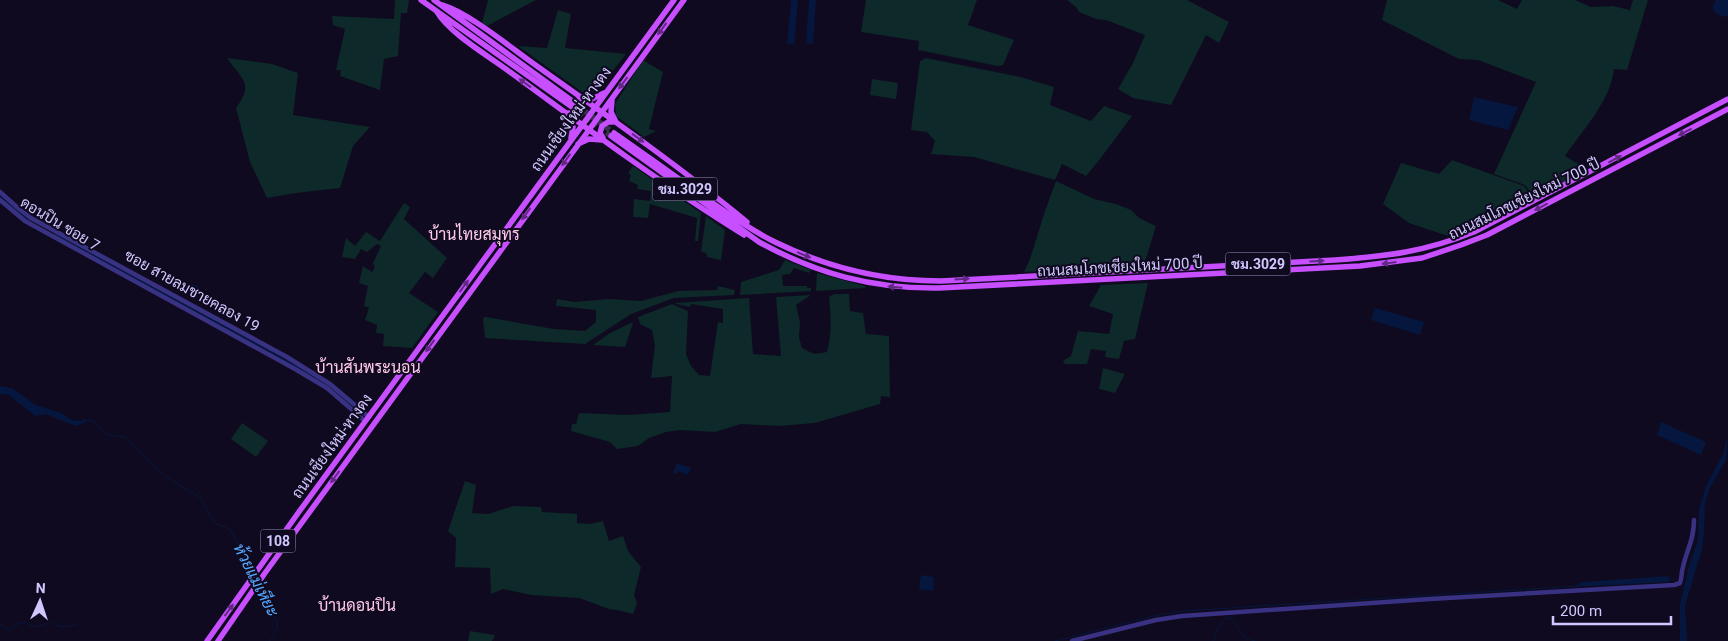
<svg xmlns="http://www.w3.org/2000/svg" width="1728" height="641" viewBox="0 0 1728 641" font-family="Roboto,Sarabun,sans-serif">
<rect width="100%" height="100%" fill="#0f0a1f"/>
<path fill="#0d2929" d="M395 0H409L407 13H401L398 56 384 59 380 90 340 76 341 70H336L345 29 333 25 332 16 394 19Z
M488 0H536L487 26 482 23Z
M866 0H977L968 25 1014 40 1003 65 998 66 918 50 919 41 861 32Z
M1067 0H1187L1229 22 1219 43 1206 35 1171 105 1133 98 1118 89 1133 63 1145 35 1106 20 1096 19 1079 12 1076 7Z
M1387 0H1498L1517 9 1522 0H1575L1591 7 1613 6 1630 10 1633 0H1648L1627 70 1614 69C1611 100 1583 130 1565 156L1588 170 1534 197 1525 185 1494 174 1536 82 1478 60 1459 59 1382 20Z
M558 10 571 14 565 48 626 54 596 92H582L518 46 547 48Z
M227 58 272 64 298 73 293 115 370 127 353 146 340 188 296 193 267 198 250 162 236 108C255 82 241 79 227 58Z
M926 58 1020 77 1054 87 1050 105 1091 121 1104 106 1132 116 1100 159 1086 176 1062 164 1055 180 974 157 931 154 935 141 927 132 911 130 920 61Z
M643 60 663 72 649 129 656 131 644 137 616 116 615 104Z
M872 79 898 83 896 99 870 95Z
M1452 160 1524 186 1532 197 1451 237 1409 223 1383 204 1401 163 1439 174Z
M633 166 701 213 698 241H695L697 218 650 204 648 218 633 217 634 199 650 201 651 191 637 189 638 185 629 181 631 175 628 173Z
M1056 181 1094 199 1116 204 1131 210 1139 218 1156 226 1144 265 1024 272 1030 259 1045 211Z
M404 203 410 207 404 219 447 258 433 278 425 272 409 293 438 312 412 348 383 346 384 334 376 333 377 325 365 320 369 308 364 306 368 286 359 283 363 266 372 272 375 267 373 263 381 246 377 244 367 252 361 249 355 259 342 257 346 238 355 246 366 232 380 241Z
M706 216 725 230 721 260 707 257V254L701 251Z
M785 260 811 270 809 273 794 268 790 274 782 275 783 286H807V288H811V291L740 295 741 282 779 270Z
M817 273 865 286V288L816 291Z
M1148 283 1135 339 1124 341 1119 359 1105 357 1106 351 1091 349 1087 364H1065L1063 361 1071 356 1078 331 1109 334 1113 314 1089 306 1101 285Z
M718 286 735 290 734 295 674 298 631 314 585 344 485 338 483 318 486 317 554 329 585 331 596 322V310L556 306 557 299 574 302 609 299 641 301 678 291 717 290Z
M834 294H849L850 311 863 313 866 334 889 336 890 397 881 396 880 404 815 423 779 426 741 424 715 432 680 430 666 432 649 438 638 446 617 449 610 442 571 431 572 424H576L579 413 627 415 670 412 672 376 651 378 655 345 652 330 640 324 638 317 672 304 688 311 686 354 691 366 699 375 710 376 718 322 723 323V309L691 304 690 307 676 304V303L749 298 753 354 781 356 776 297 811 295 796 305 800 322 799 337 802 348 814 354 827 352C832 334 831 316 829 297Z
M631 323H633L625 347 593 345 610 333Z
M1103 368 1125 374 1115 393 1099 389Z
M242 423 268 441 256 457 231 439Z
M465 481 476 485 472 513 488 514 513 506 541 507 542 512 577 514V523L590 524 603 521 609 541 623 536 628 551 641 567 634 595 637 603 633 614 617 610 609 609 579 598 531 595 503 589 491 594 490 568 455 567 456 538 448 531Z
M470 631 495 635 492 641H468Z"/>
<path fill="#05173e" d="M791 0H798L794 44H787Z
M809 0H816L813 44 806 43Z
M1716 0H1728V17C1721 16 1713 15 1713 6Z
M1474 97 1518 107 1508 130 1469 120Z
M188 283 199 286 196 297 186 293Z
M1375 308 1424 322 1420 335 1371 320Z
M0 386 12 388 36 405 61 413 72 420 81 421 85 418 86 422 75 426 46 414 35 416 9 395 0 394Z
M1661 422 1706 442 1701 455 1657 435Z
M1728 435 1726 460 1710 488 1705 503 1704 533 1702 549 1685 606 1687 641H1680V604L1689 566 1698 540 1699 509 1706 486 1723 454Z
M677 463 691 468 688 475 678 471 676 474 673 473Z
M921 575 934 577 933 591 919 589Z
M1669 576V582L1574 587 1582 582Z"/>
<g fill="none" stroke-linecap="round" stroke-linejoin="round">
<path stroke="#05173e" stroke-width="1" d="M84 421 90 420 96 423 108 435 125 437 165 476 202 499 210 516 215 523 228 528 232 532 252 573
M1669 580H1675
M259 585 270 604 278 624 275 633 269 641
M0 625 11 630 15 625 25 622 35 627 52 622C61 629 66 627 77 624
M1055 641 1154 616 1183 611 1578 586
M1213 641 1218 628 1226 618H1231L1244 637 1255 641"/>
<path stroke="#05173e" stroke-width="4.5" d="M0 196 20 213 30 219
M57 234 325 383 362 414"/>
<path stroke="#36304c" stroke-width="5.5" stroke-dasharray="5.5 3" stroke-linecap="butt" d="M578 106 614 133
M572 107 611 136"/>
<path stroke="#393182" stroke-width="4.5" d="M0 192 18 208 31 218 287 357 330 384 369 417
M0 200 25 221 295 369 327 388 365 421
M1072 641 1156 620 1182 616 1430 599 1674 585 1680 583C1682 578 1681 573 1683 567 1687 549 1694 540 1694 520"/>
<path stroke="#c74fff" stroke-width="5.5" d="M421 0 572 107
M434 0 575 103
M442 5C469 13 510 47 534 64 606 115 679 166 747 222
M437 12C449 33 490 57 510 72 586 128 663 185 744 235
M582 97 592 99 604 93
M612 100 611 112 616 122
M568 113 574 114 581 108V101L579 97
M567 114 573 127 571 138
M614 133C644 154 674 175 704 197 727 213 750 230 775 242 828 268 883 281 941 281L1335 260C1388 256 1424 252 1474 232L1728 99
M611 136 759 242C817 274 873 289 939 288L1360 266 1422 258 1461 245 1487 235 1728 109
M603 138 600 133 602 126 608 122H613
M578 144 589 139 602 140
M207 641 301 509 674 0
M218 641 265 573 684 0"/>
</g>
<defs><path id="oneway-solid" d="M-6-.8H1V-3.2L6.5 0L1 3.2V.8H-6Z" transform="scale(1.25)"/></defs>
<g fill="#622984">
<use href="#oneway-solid" transform="translate(662 29) rotate(126)"/>
<use href="#oneway-solid" transform="translate(525 83) rotate(-144)"/>
<use href="#oneway-solid" transform="translate(623 83) rotate(127)"/>
<use href="#oneway-solid" transform="translate(1685 132) rotate(153)"/>
<use href="#oneway-solid" transform="translate(638 138) rotate(36)"/>
<use href="#oneway-solid" transform="translate(1615 159) rotate(-28)"/>
<use href="#oneway-solid" transform="translate(566 160) rotate(126)"/>
<use href="#oneway-solid" transform="translate(1541 207) rotate(152)"/>
<use href="#oneway-solid" transform="translate(526 214) rotate(126)"/>
<use href="#oneway-solid" transform="translate(804 255) rotate(22)"/>
<use href="#oneway-solid" transform="translate(1317 261) rotate(-3)"/>
<use href="#oneway-solid" transform="translate(1389 263) rotate(173)"/>
<use href="#oneway-solid" transform="translate(962 279) rotate(-3)"/>
<use href="#oneway-solid" transform="translate(464 286) rotate(-54)"/>
<use href="#oneway-solid" transform="translate(895 287) rotate(-175)"/>
<use href="#oneway-solid" transform="translate(430 346) rotate(126)"/>
<use href="#oneway-solid" transform="translate(335 477) rotate(126)"/>
<use href="#oneway-solid" transform="translate(229 610) rotate(-54)"/>
</g>
<g text-anchor="middle" dominant-baseline="central" stroke-width="4" stroke-linejoin="round" paint-order="stroke">
<g fill="#0f0a1f" stroke="#988fbc" stroke-width="1">
<rect x="652.5" y="177.5" width="65" height="23" rx="4"/>
<rect x="1225.5" y="252.5" width="65" height="23" rx="4"/>
<rect x="260.5" y="529.5" width="35" height="23" rx="4"/>
</g>
<g font-size="14" font-weight="bold" fill="#d2c8ff">
<text x="685" y="189">ชม.3029</text>
<text x="1258" y="264">ชม.3029</text>
<text x="278" y="541">108</text>
</g>
<g font-size="15" fill="#d2c8ff" stroke="#0f0a1f">
<text transform="translate(571 119) rotate(-54)">ถนนเชียงใหม่-หางดง</text>
<text transform="translate(1524 199) rotate(-26)">ถนนสมโภชเชียงใหม่ 700 ปี</text>
<text transform="translate(60 224) rotate(31)">ดอนปิน ซอย 7</text>
<text transform="translate(1120 267) rotate(-3)">ถนนสมโภชเชียงใหม่ 700 ปี</text>
<text transform="translate(192 291) rotate(29)">ซอย สายลมชายคลอง 19</text>
<text transform="translate(332 446) rotate(-54)">ถนนเชียงใหม่-หางดง</text>
</g>
<g font-size="16" fill="#ffcae9" stroke="#0f0a1f">
<text x="474" y="234">บ้านไทยสมุทร</text>
<text x="368" y="367">บ้านสันพระนอน</text>
<text x="357" y="605">บ้านดอนปิน</text>
</g>
<g font-size="16" font-style="italic" fill="#56a8ff" stroke="#0f0a1f">
<text transform="translate(256 580) rotate(63)">ห้วยแม่เหียะ</text>
</g>
</g>
<g transform="translate(40 601) rotate(3)" stroke="#0f0a1f" stroke-width="4" paint-order="stroke">
<path d="M0-4L9 19L0 12L-9 19Z" fill="#d2c8ff"/>
<text y="-8" font-size="14" font-weight="bold" text-anchor="middle" fill="#d2c8ff">N</text>
</g>
<path d="M1553 616v8h118v-8" fill="none" stroke="#d2c8ff" stroke-width="2.5"/>
<text x="1560" y="616" font-size="15" fill="#d2c8ff" stroke="#0f0a1f" stroke-width="4" paint-order="stroke">200 m</text>
</svg>
